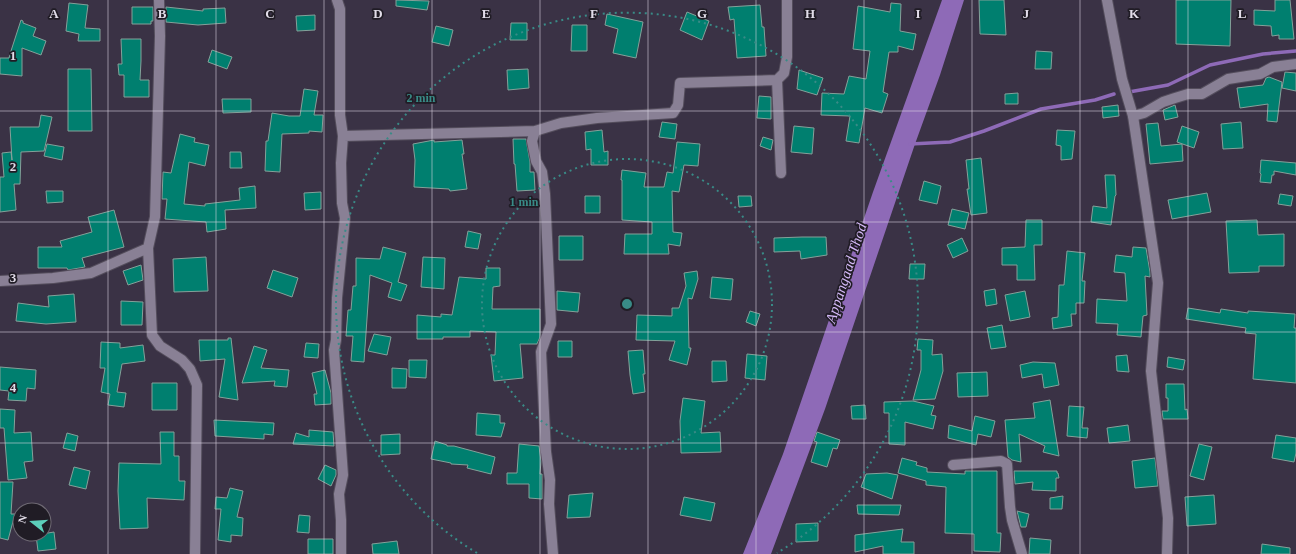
<svg xmlns="http://www.w3.org/2000/svg" width="1296" height="554" viewBox="0 0 1296 554" font-family="Georgia,serif">
<rect width="100%" height="100%" fill="#3a3245"/>
<path fill="#8e6ab7" d="M942 0H964L940 75 915 144 825 409 771 554H743L783 454 873 192Z"/>
<g fill="none" stroke-linecap="round" stroke-linejoin="round">
<path stroke="#8e6ab7" stroke-width="3.5" d="M1129 92 1168 85 1210 65 1263 54 1296 51
M910 144 950 142 984 131 1041 109 1095 100 1114 94"/>
</g>
<path fill="#007f6f" stroke="#84a19a" d="M396 0 429 1 427 10 396 6Z
M979 0H1004L1006 35 980 34Z
M1176 0H1231L1230 46 1176 44Z
M1275 0H1290L1294 39H1279V35L1272 36 1271 26 1254 25V10L1275 11Z
M69 3 88 5 85 28 100 29V41H78L79 34 66 31Z
M891 3 901 4 900 31 916 34 913 50 898 46V52H889L883 92 888 94 882 113 865 108 859 143 846 141 850 116 821 115 822 93 844 94 849 76 866 79 870 51 853 49 858 6 890 12Z
M760 5 762 27H764L766 56 737 58 734 19 730 20 728 7Z
M132 7H153V21H151V24H132Z
M166 7 203 11V9L225 8 226 23 198 25 166 22Z
M687 12 709 21 702 40 680 30Z
M607 14 643 22 636 58 613 53 618 29 605 25Z
M315 15V30L297 31 296 16Z
M21 20 23 21V23L36 28 33 36 46 41 41 55 22 48V76L0 74V58H9L10 54Z
M511 23H527V40H510Z
M572 25H587V51H571Z
M436 26 453 30 449 46 432 42Z
M121 39H141V61L140 80H149V97H124V75H119L118 64H122Z
M212 50 232 57 227 69 208 62Z
M1036 51 1052 52 1051 69H1035Z
M68 69H91L92 131H68Z
M528 69 529 88 508 90 507 70Z
M799 70 823 78 817 95 797 89Z
M1285 72 1296 73V91L1282 88Z
M1269 77 1282 82 1277 122 1267 121 1268 104 1240 108 1237 88 1263 85 1266 78Z
M304 89 318 91 314 115H323L322 132 309 131V133L282 134 280 172 265 171 266 141H268L272 113 289 116H300Z
M1018 93V104H1005V94Z
M759 96 771 97V119L757 118Z
M222 99H251V112L223 113Z
M1118 105 1119 116 1103 118 1102 107Z
M1175 105 1178 117 1165 120 1163 110Z
M41 115 52 117 44 151 21 152 20 184H14L16 210 0 212V177H4L2 153 11 152 12 160 10 127H39Z
M662 122 677 124 675 139 659 137Z
M1241 122 1243 148 1223 149 1221 124Z
M1158 123 1161 146 1182 144 1183 161 1150 164 1146 124Z
M794 126 814 128 812 154 791 152Z
M1182 126 1199 132 1194 148 1177 142Z
M602 130 604 152 608 151V165H591V149L586 150 585 132Z
M1057 130 1075 131 1072 159 1061 160V146L1056 145Z
M180 134 195 138 194 142 209 145 205 166 189 162 184 204 205 206V204L240 200 239 188 255 186 256 208 225 210 226 229 207 232 206 222 165 219 167 199H162L163 172 171 173Z
M763 137 773 140 771 150 760 146Z
M513 139H526L530 162V172H534L535 190 517 191 515 164H514Z
M434 140V142L462 140 464 154H462L467 189 450 191 449 189 414 187 415 160 413 144Z
M677 142 700 144 698 166 684 165 679 192 672 191 673 232 682 233 680 246 668 244 669 254H624L625 234H652V222L622 220V180H621L622 170 646 173 644 187H664L667 172 673 173Z
M47 144 64 147 62 160 44 156Z
M230 152H241L242 168H230Z
M981 158 987 213 971 215 967 189H969L966 160Z
M1261 160 1296 163V175L1274 171V175H1272L1271 183 1260 182 1261 174 1260 173Z
M1105 175H1115L1116 195 1115 196 1111 225 1091 222 1093 206 1107 208Z
M924 181 941 186 937 204 919 200Z
M46 191H63V202L47 203Z
M321 192V209L305 210 304 193Z
M1207 193 1211 212 1172 219 1168 200Z
M1280 194 1293 196 1291 206 1278 204Z
M585 196H600V213H585Z
M738 196H751L752 206 739 207Z
M952 209 969 213 965 229 948 225Z
M114 210 124 247 82 258 85 267 68 270 67 268H38V247H62L60 241 92 232 88 217Z
M1026 220H1042V245H1034L1035 280H1017V265H1002V248L1025 247Z
M1257 220 1258 235 1284 234V266H1259V272L1229 273 1226 221Z
M468 231 481 234 478 249 465 247Z
M559 236H583V260H559Z
M802 237H826L827 255 801 259 800 251 774 252V238Z
M962 238 968 251 953 258 947 245Z
M383 247 406 253 398 282 407 285 401 301 388 297 392 283 370 275 364 362 351 361 353 336H346L348 310H351L353 286H356V258L380 259Z
M1133 247 1146 248 1150 272V277L1145 276 1147 315 1143 316 1141 337 1117 335 1118 324 1096 323 1097 299 1127 301 1125 273 1114 272 1116 255 1132 257Z
M1067 251 1085 253 1082 281H1085L1084 303H1076V314H1071L1072 326 1053 329 1052 318 1058 317 1059 285H1064Z
M206 257 208 291 174 292 173 259Z
M423 257 445 258 444 289 421 287Z
M910 264H925L924 279H909Z
M141 265 143 280 128 285 123 271Z
M486 268H500V286L493 287 492 309H540V337L537 344H520L523 378 494 381 491 355H495L496 332 470 331V337H443V339H417V315L441 317V314L452 315 459 277 486 279Z
M273 270 298 278 292 297 267 288Z
M697 271 698 279 692 299 688 298 689 348H691L687 365 669 360 675 341 636 340 637 315 672 316V308H679L686 286 684 273Z
M712 277 733 279 731 300 710 298Z
M995 289 997 304 986 306 984 291Z
M557 291 580 293 578 312 557 310Z
M1025 291 1030 317 1010 321 1005 295Z
M74 294 76 322 46 324 16 321 18 303 49 307 48 296Z
M121 301 143 302 142 325H121Z
M1188 308 1220 313 1221 309 1248 313V311L1295 314 1294 328H1296V383L1253 379 1256 334 1245 333 1246 328 1186 319Z
M750 311 760 314 756 326 746 322Z
M1002 325 1006 347 991 349 987 328Z
M374 334 391 337 387 355 368 351Z
M228 338H231L238 400 219 397 225 359 200 361 199 340H228Z
M918 339 933 340 932 355 942 354 943 371 935 399 913 400 921 370V350H917Z
M558 341H572V357H558Z
M101 342 120 343V348L143 345 145 361 122 364 117 392 126 393 124 407 108 405 110 394 101 392 105 368H100Z
M306 343 319 344 318 358 304 357Z
M254 346 267 350 261 368 289 370 287 387 274 386 275 381 242 383Z
M643 350 645 374H643L645 392 633 394 630 375 628 351Z
M747 354 767 356 765 380 745 378Z
M1127 355 1129 372 1117 371 1116 356Z
M1168 357 1185 360 1183 370 1167 367Z
M409 360H427L426 378 409 377Z
M712 361H726L727 381 712 382Z
M1033 362 1055 363 1059 385 1044 388 1042 374 1022 378 1020 365Z
M0 367 36 370 35 389 27 388 26 401 8 400 9 391 0 390Z
M392 368 407 369 406 388H392Z
M325 370 331 393V404L315 405 314 394H317L312 373Z
M987 372 988 396 958 397 957 373Z
M152 383H177V410H152Z
M1166 384H1184L1185 410 1187 409 1188 419H1163L1162 411H1168V398H1166Z
M683 398 705 401 701 433 720 432 721 452 681 453 680 421Z
M1050 400 1059 456 1043 452 1045 446 1019 434 1021 462 1012 460 1008 457 1005 420 1035 418 1033 403Z
M913 401 934 406 931 415 936 416 933 429 905 422V445L889 444V413H884V402Z
M865 405 866 419H852L851 406Z
M1069 406 1084 407 1082 428H1088L1087 438 1067 436Z
M0 409 15 410 14 433 31 432 33 461 24 462 27 478 8 480 4 428H0Z
M477 413 500 415V423H505L501 437 476 435Z
M975 416 995 421 991 437 978 434 976 445 948 438 949 425 972 431Z
M214 420 274 423 273 435 264 434V439L215 436Z
M1128 425 1130 441 1109 443 1107 428Z
M309 430 333 432 334 446 293 444 296 433 309 437Z
M160 432H174V456H179V481H185L184 500 147 498 148 528 120 529 118 491 119 463 161 464Z
M817 432 840 440 837 449 833 448 827 467 811 462 817 442 814 441Z
M67 433 78 436 75 451 63 448Z
M400 434V454L381 455V435Z
M1276 435 1296 438V453L1294 462 1272 458Z
M435 441 447 445V446H454L495 457 491 474 467 468 468 465 451 464V463L431 459Z
M519 444 539 446 541 461 540 474H542V499L529 498V484H507V473H517Z
M1199 444 1212 447 1204 480 1190 476Z
M902 458 917 462 916 465 927 468V472L965 474V471H997V533H1001L1000 552 974 551V534L945 533 946 487 926 485V481L898 473Z
M1155 458 1158 486 1135 488 1132 461Z
M325 465 336 470V475L331 486 318 479Z
M74 467 90 471 86 489 69 485Z
M1014 471H1057V473H1058L1059 478H1056V491L1032 490 1033 482 1015 484Z
M887 473 898 475 892 499 861 487 866 474Z
M0 482H13L11 514H15L8 540 0 538Z
M230 488 243 491 237 517 243 518 242 536 231 535V542L218 540 221 509H215L216 497 227 498Z
M593 493 590 517 567 518 569 495Z
M1214 495 1216 524 1187 526 1185 497Z
M1063 496 1062 509H1050V498Z
M684 497 715 503 711 521 680 515Z
M857 505H901L899 515 858 514Z
M1017 511 1029 514 1026 527H1021Z
M299 515 310 516 309 533 297 532Z
M818 523V541L796 542V524Z
M903 529 901 542H914V554H883V546L855 552V535Z
M54 532 56 549 38 551 36 535Z
M1030 538 1051 540 1050 554H1029Z
M308 539H333V554H308Z
M397 541 399 554H373L372 544Z
M1262 544 1290 548V554H1261Z"/>
<g fill="none" stroke-linecap="round" stroke-linejoin="round">
<defs>
<path id="street" d="M159 0 160 36 155 217 148 248 152 335 160 346 182 360 190 369 197 385 195 554
M337 0 340 9V115L343 136 341 163 342 203 345 218 337 298 336 340 334 350 343 475 339 494 341 520V554
M777 80 781 173
M1133 116 1144 113 1163 102 1175 98 1188 94H1202L1228 79 1260 74 1273 67 1296 64
M343 136 535 131
M0 281 53 278 91 273 148 248
M953 465 1001 461 1007 464 1010 507 1012 520 1022 554
M553 554 549 504 550 480 546 452 541 352 551 324 545 194 542 172 536 161 532 141 535 131 561 123 597 118 673 113 678 105 680 83 777 80 784 73 787 57V0"/>
<path id="secondary" d="M1107 0 1122 79 1133 116 1158 283 1151 371 1168 518 1167 554"/>
</defs>
<use href="#street" stroke="#544d5c" stroke-width="12"/>
<use href="#secondary" stroke="#544d5c" stroke-width="12"/>
<use href="#street" stroke="#898095" stroke-width="10"/>
<use href="#secondary" stroke="#898095" stroke-width="10"/>
</g>
<path fill="none" stroke="#e2dde9" stroke-width="1" stroke-opacity="0.55" d="M108 0V554M216 0V554M324 0V554M432 0V554M540 0V554M648 0V554M756 0V554M864 0V554M972 0V554M1080 0V554M1188 0V554M0 111H1296M0 222H1296M0 332H1296M0 443H1296"/>
<g fill="none" stroke="#398b87" stroke-width="2" stroke-dasharray="2 4">
<circle cx="627" cy="304" r="145"/>
<path d="M477 553A291 291 0 1 1 777 553"/>
</g>
<g text-anchor="middle" dominant-baseline="central" stroke-width="3.5" stroke-linejoin="round" paint-order="stroke">
<g font-size="15" font-style="italic" fill="#d4b9f7" stroke="#201c25">
<text transform="translate(846 273) rotate(-72)">Appangaad Thod</text>
</g>
</g>
<g font-size="13" text-anchor="middle" font-weight="bold" fill="#e2dde9" stroke="#201c25" stroke-width="3.5" stroke-linejoin="round" paint-order="stroke">
<text x="54" y="18">A</text>
<text x="162" y="18">B</text>
<text x="270" y="18">C</text>
<text x="378" y="18">D</text>
<text x="486" y="18">E</text>
<text x="594" y="18">F</text>
<text x="702" y="18">G</text>
<text x="810" y="18">H</text>
<text x="918" y="18">I</text>
<text x="1026" y="18">J</text>
<text x="1134" y="18">K</text>
<text x="1242" y="18">L</text>
<text x="13" y="60">1</text>
<text x="13" y="171">2</text>
<text x="13" y="282">3</text>
<text x="13" y="392">4</text>
</g>
<circle cx="627" cy="304" r="6" fill="#398b87" stroke="#201c25" stroke-width="2"/>
<g font-size="12" text-anchor="middle" font-weight="bold" fill="#398b87" stroke="#201c25" stroke-width="3.5" stroke-linejoin="round" paint-order="stroke">
<text x="421" y="102">2 min</text>
<text x="524" y="206">1 min</text>
</g>
<g transform="translate(32 522) rotate(287)"><circle r="19" fill="#201c25" stroke="#6e6973"/>
<path d="M0-3L7 15L0 10L-7 15Z" fill="#5cceba"/>
<text y="-6" font-size="11" font-weight="bold" text-anchor="middle" fill="#e2dde9">N</text>
</g>
</svg>
